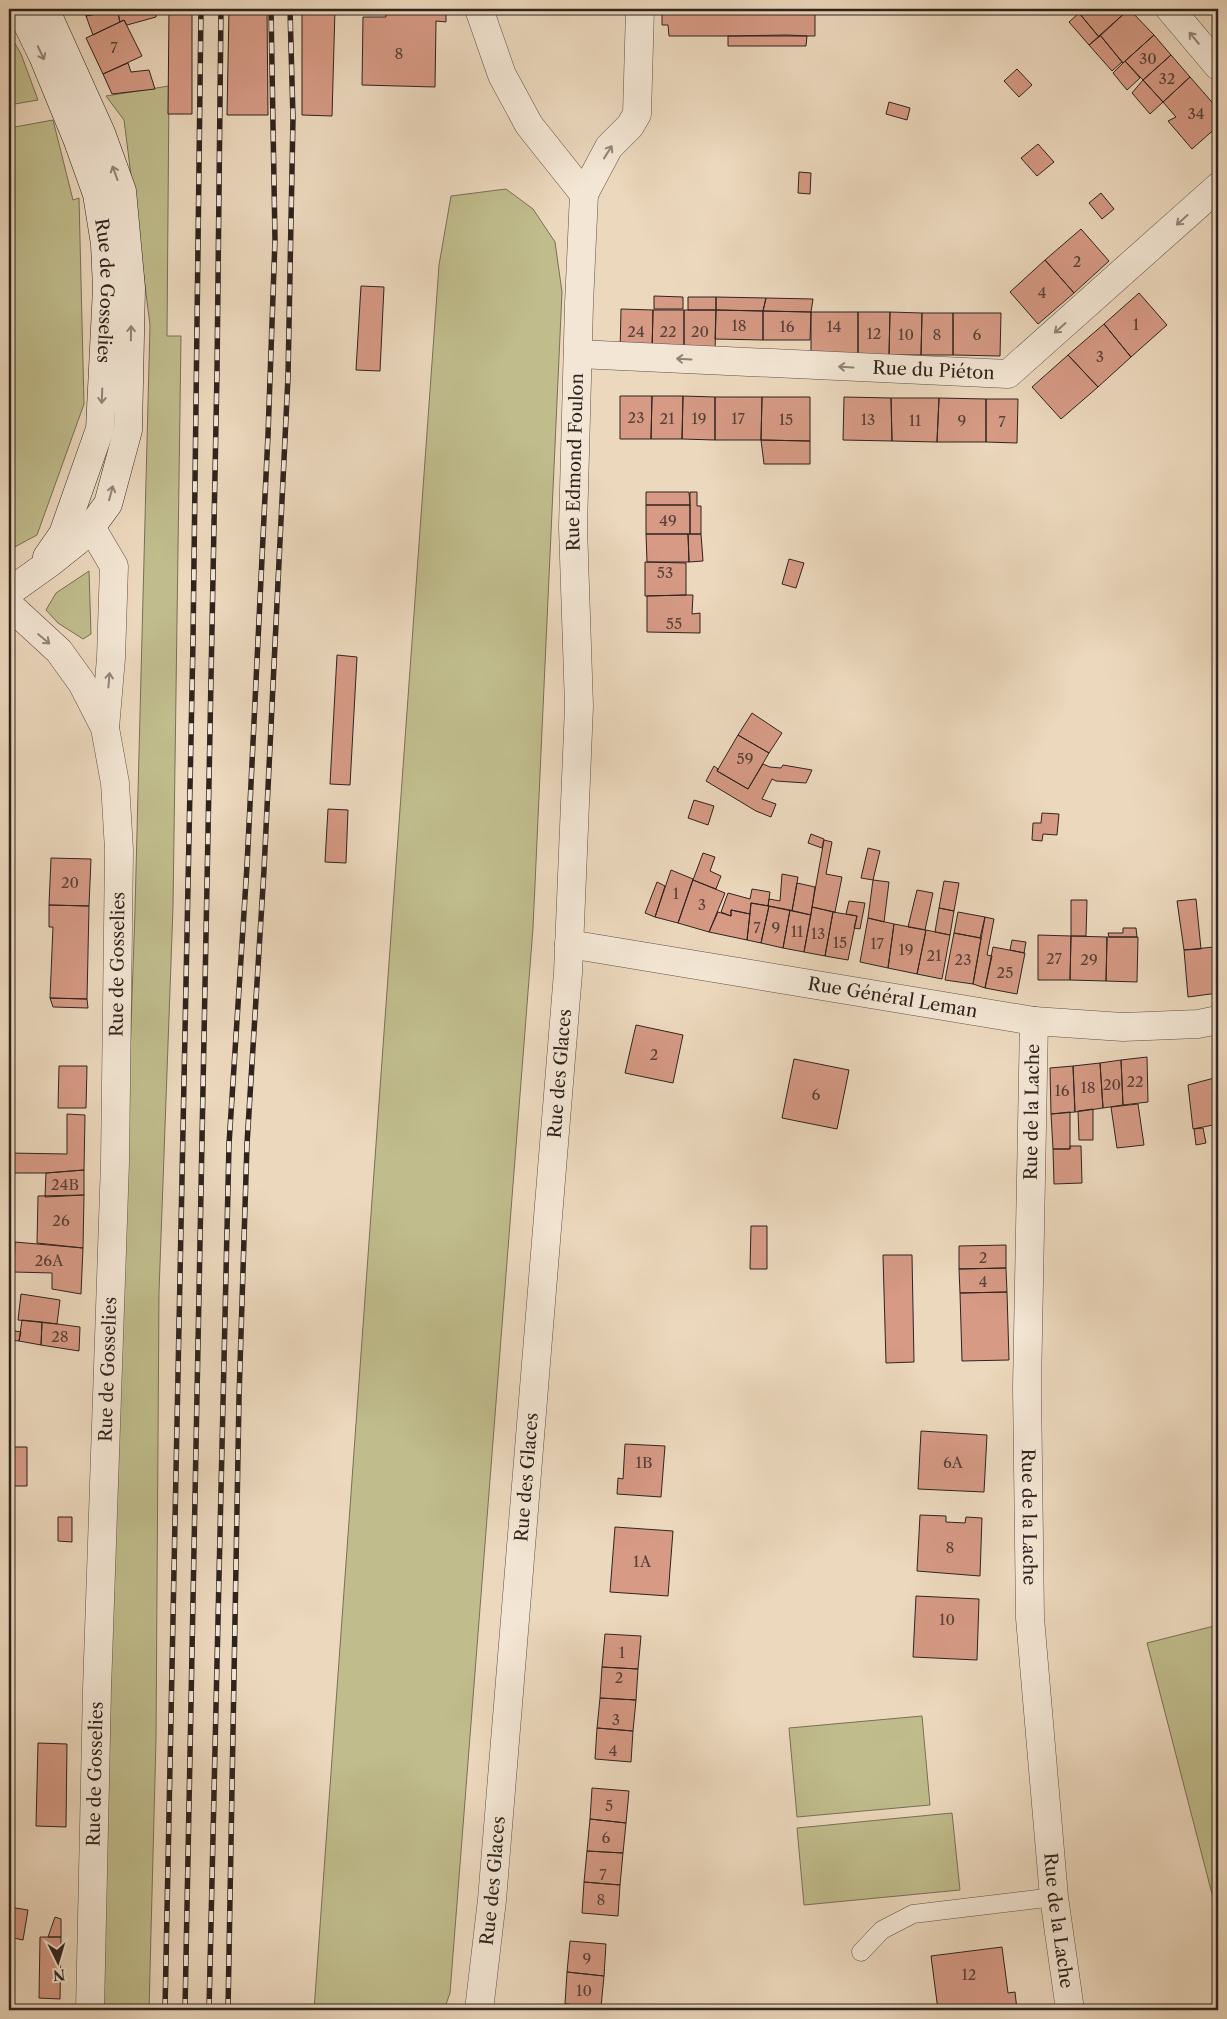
<svg xmlns="http://www.w3.org/2000/svg" width="1227" height="2019" viewBox="0 0 1227 2019" font-family="'Libre Caslon Text',serif">
<rect width="100%" height="100%" fill="#ecd8bd"/>
<filter id="stains"><feTurbulence type="fractalNoise" baseFrequency=".004" numOctaves="4"/><feColorMatrix values="0 0 0 0 .2 0 0 0 0 .09 0 0 0 0 .02 0 0 0 .5 -.17"/></filter>
<radialGradient id="worn" r=".72"><stop offset=".6" stop-color="#630" stop-opacity="0"/><stop offset="1" stop-color="#630" stop-opacity=".3"/></radialGradient>
<path fill="#c0bc8c" stroke="#787055" d="M9 33 21 54 38 100 9 105Z
M169 86 167 336H181L173 907 159 1292 156 1739 149 2010H103L116 1460 135 910 150 325 124 120 106 96Z
M53 120 73 200 79 198 84 404 37 535 9 550V128Z
M506 189 533 209 555 242 562 292 533 928 450 1993 444 2010H314L439 265 451 196Z
M89 571 91 634 83 639 58 623 46 610 56 593Z
M1218 1625V1917L1147 1643Z
M922 1716 930 1805 797 1817 789 1728Z
M952 1813 960 1890 804 1905 797 1828Z"/>
<path fill="#d69a85" stroke="#2f231e" d="M84 9H112V11L86 16Z
M117 9 120 22 93 35 86 16Z
M117 9H157L156 17 127 25 124 20 120 22Z
M169 9H192V114H168Z
M229 9H267L268 115H227Z
M302 9H335L332 116 302 115Z
M386 9H446V22L436 21 435 87 362 85 363 17H386Z
M662 9H815V36H669L668 25H662Z
M1083 9H1129L1099 37 1079 13Z
M1129 9 1154 35 1123 63 1100 35Z
M1079 13 1099 37 1089 45 1069 22Z
M124 20 142 56 103 74 86 38Z
M787 35 807 36 806 46H728V36Z
M1100 35 1122 62 1112 71 1089 45Z
M1154 35 1171 55 1143 80 1125 61Z
M1171 55 1190 77 1163 102 1143 80Z
M1125 61 1140 78 1127 90 1113 73Z
M128 63 131 72 149 70 155 89 112 94 103 74Z
M1017 69 1032 85 1019 97 1004 81Z
M1190 77 1218 109V126L1192 149 1168 121 1176 117 1163 102Z
M1143 80 1163 102 1150 114 1132 93Z
M889 102 910 108 907 120 886 114Z
M1038 144 1054 162 1037 176 1021 158Z
M799 172 811 173 810 194 798 193Z
M1101 193 1114 209 1102 219 1089 203Z
M1081 229 1109 261 1074 293 1045 260Z
M1045 260 1074 293 1038 324 1010 292Z
M361 286 384 287 380 371 356 370Z
M1139 293 1167 325 1131 357 1104 324Z
M654 296 683 297V309H654Z
M688 297H716V310H688Z
M716 297 766 298 763 311 716 310Z
M766 298 813 299 811 312 763 311Z
M621 309 653 310 652 352H620Z
M653 310H684V353L652 352Z
M684 310H716L715 353H684Z
M716 310 763 311V340L715 339Z
M763 311 811 312 810 340H763Z
M811 312H858V354H811Z
M858 312H890L889 355 858 354Z
M890 312 922 313 921 355H889Z
M922 313H953V355H921Z
M953 313H1001L1000 356 953 355Z
M1104 324 1131 357 1098 387 1068 355Z
M1068 355 1098 387 1061 419 1032 387Z
M620 396H652L651 439H620Z
M652 396H683L682 439H651Z
M683 396 715 397V440L682 439Z
M715 397H762L761 440H715Z
M762 397H810V441L761 440Z
M844 397 891 398 892 441 843 440Z
M891 398H939L937 442 892 441Z
M939 398 986 399V442H937Z
M986 399H1018L1017 443 986 442Z
M761 440 810 441V464H764Z
M646 492H689L690 505H646Z
M690 492H697V506H701V534H690Z
M646 505H690V534H646Z
M646 534H688L689 562H647Z
M688 534H701L703 561 689 562Z
M789 559 804 563 796 588 782 584Z
M645 562 686 563V595L645 596Z
M686 595H693L692 614 700 613V633L647 632V596Z
M337 655 357 657 350 785 330 784Z
M752 713 782 733 769 753 738 735Z
M738 735 769 753 748 789 717 771Z
M763 764 770 767 781 768 783 765 812 770 806 783 776 781 772 779 762 799 776 804 771 817 756 811 706 781 714 766 718 769 717 771 748 789Z
M694 800 714 806 708 825 688 818Z
M328 809 348 810 346 863 325 862Z
M1042 813 1059 814 1057 835 1043 834 1042 841 1032 840 1033 823H1041Z
M811 834 824 839 822 848 808 843Z
M824 840 832 842 826 874 842 877 835 912 812 907Z
M868 848 880 851 873 880 861 878Z
M703 853 715 857 710 871 721 876 716 889 693 880Z
M51 858 91 859 89 906 49 905Z
M671 870 693 879 678 923 655 917Z
M782 874 798 877 792 911 768 906 769 899 780 901Z
M693 880 725 893 709 932 678 923Z
M873 880 889 882 884 922 868 918Z
M944 881 959 883 954 911 939 908Z
M657 882 665 886 655 917 645 913Z
M797 883 815 887 811 915 792 911Z
M752 889 770 892 768 906 751 903 750 914 731 910V916L721 912 728 893 750 899Z
M917 890 933 893 925 930 908 927Z
M1196 899 1201 949 1184 950 1177 901Z
M1071 900H1087L1086 936H1071Z
M849 901 865 903 860 929 854 928 857 916 846 914Z
M751 903 769 906 761 943 747 940Z
M49 905 89 906 87 999 50 998 53 927H49Z
M769 906 790 910 783 948 761 943Z
M812 907 833 912 825 956 804 952Z
M939 908 954 911 950 935 935 932Z
M731 910 750 914 747 940 709 932 718 912 731 916Z
M790 910 811 915 804 952 783 948Z
M833 912 857 916 848 960 825 956Z
M958 912 985 917 980 938 954 933Z
M985 917 994 919 987 955 992 956 985 988 973 984Z
M868 918 894 924 888 968 860 962Z
M894 924 926 930 917 974 888 968Z
M1123 928H1136L1137 937H1109L1108 933H1123Z
M926 930 950 935 942 979 917 974Z
M954 933 981 938 973 984 945 980Z
M1038 935 1071 936 1070 980H1038Z
M1071 936 1107 937 1106 981 1070 980Z
M1107 937H1138L1137 982 1106 981Z
M1012 940 1026 942 1024 953 1010 950Z
M993 947 1025 953 1017 994 985 988Z
M1214 947 1218 993 1188 997 1184 950Z
M50 998 87 999 88 1008 53 1007Z
M636 1025 683 1035 673 1083 625 1073Z
M1147 1057 1148 1102 1123 1105 1121 1060Z
M794 1059 849 1070 837 1129 782 1118Z
M1121 1060 1123 1105 1103 1108 1100 1063Z
M1100 1063 1103 1108 1075 1112 1073 1066Z
M59 1066H87L86 1108H58Z
M1073 1066 1075 1112 1051 1114 1050 1068Z
M1218 1077V1124L1193 1129 1188 1085Z
M1138 1104 1144 1145 1117 1148 1111 1107Z
M1093 1109V1140H1079L1078 1111Z
M1070 1112V1149H1053L1051 1114Z
M67 1114 85 1115 84 1170 46 1173H9V1153L67 1154Z
M1203 1128 1206 1143 1196 1145 1194 1129Z
M1070 1146H1081L1082 1183 1054 1184 1053 1149H1070Z
M84 1170V1195L45 1197 46 1173Z
M84 1195 83 1248 37 1243 38 1196Z
M751 1226H767V1269H750Z
M15 1242 83 1248 81 1294 52 1289V1273L14 1272Z
M1006 1245V1268L959 1269V1246Z
M883 1255H912L914 1362 886 1363Z
M1006 1268 1007 1292 960 1293 959 1269Z
M1007 1292 1009 1360 962 1361 960 1293Z
M21 1294 60 1300 57 1324 18 1320Z
M22 1320 42 1322 41 1345 19 1341Z
M42 1322 80 1327 79 1351 41 1345Z
M9 1330 21 1332 19 1341 9 1340Z
M921 1431 987 1435 984 1492 918 1489Z
M625 1444 665 1446 661 1497 617 1494 618 1478 623 1479Z
M9 1447H27V1486H9Z
M920 1515 946 1516V1522L965 1523 966 1517 982 1518 980 1576 917 1571Z
M58 1517H72V1542L58 1541Z
M615 1527 673 1531 668 1596 610 1592Z
M916 1596 979 1599 977 1660 913 1657Z
M605 1634 641 1636 638 1669 602 1667Z
M602 1667 638 1669 636 1700 600 1698Z
M600 1698 636 1700 633 1731 597 1728Z
M597 1728 633 1731 631 1762 595 1759Z
M38 1743 67 1744 66 1827 36 1826Z
M592 1788 629 1791 626 1823 590 1819Z
M590 1819 626 1823 623 1853 587 1851Z
M587 1851 623 1853 620 1885 584 1882Z
M584 1882 620 1885 618 1916 582 1913Z
M9 1907 28 1910 23 1940 9 1937Z
M55 1917 61 1919V1937H48Z
M40 1937H61L60 1999 39 1998Z
M570 1941 606 1944 604 1976 567 1972Z
M1002 1947 1008 1993 1015 1992 1017 2010H938L931 1956Z
M567 1972 604 1976 601 2007 565 2004Z
M565 2004 601 2007V2010H564Z"/>
<g fill="none" stroke-linecap="round" stroke-linejoin="round">
<defs>
<path id="lane" d="M861 1952 882 1930 913 1914 1054 1897"/>
<g id="street">
<path d="M1170 9 1218 66"/>
<path d="M584 194 609 147 630 126 637 114 640 9"/>
<path id="s1" d="M578 354 1008 374 1218 187"/>
<path d="M9 605 59 651 82 683 105 728"/>
<path id="s2" d="M569 944 1034 1021 1123 1027 1198 1024 1218 1020"/>
<path id="s3" d="M1034 1021 1027 1387 1030 1618 1054 1897 1070 2010"/>
<path id="s4" d="M90 2010 97 1689 115 1162 119 850 115 783 105 728 111 658 114 566 91 527"/>
<path id="s5" d="M479 2010 492 1900 568 973 579 706 573 527 579 304 584 194 529 125 502 75 479 9"/>
</g>
<g id="secondary">
<path id="s6" d="M20 9 43 56 78 141 97 194 105 244 107 288 100 429 63 534 47 557"/>
<path d="M9 592 51 562 86 534 108 504 128 430 131 288 122 191 101 133 45 9"/>
</g>
</defs>
<use href="#lane" stroke="#5e5046" stroke-width="19"/>
<use href="#street" stroke="#5e5046" stroke-width="29"/>
<use href="#secondary" stroke="#2f231e" stroke-width="29"/>
<use href="#lane" stroke="#f3e6d4" stroke-width="18"/>
<use href="#street" stroke="#f3e6d4" stroke-width="28"/>
<use href="#secondary" stroke="#f3e6d4" stroke-width="28"/>
<defs>
<path id="rail" d="M165 2010 193 641 201 9
M185 2010 217 372 221 9
M209 2010 229 1144 247 866 268 435 275 240 271 9
M228 2010 239 1398 247 1144 264 870 288 377 293 118 290 9"/>
</defs>
<use href="#rail" stroke="#2f231e" stroke-width="5.5"/>
<use href="#rail" stroke="#f3e6d4" stroke-width="4" stroke-dasharray="11" stroke-linecap="butt"/>
</g>
<defs><path id="oneway-shaft" d="M-6 0H5M1.5-3L5.5 0L1.5 3" fill="none" stroke-width="1.6" stroke-linecap="round" stroke-linejoin="round" transform="scale(1.25)"/></defs>
<g stroke="#918479">
<use href="#oneway-shaft" transform="translate(1194 38) rotate(-130)"/>
<use href="#oneway-shaft" transform="translate(41 53) rotate(65)"/>
<use href="#oneway-shaft" transform="translate(608 152) rotate(-58)"/>
<use href="#oneway-shaft" transform="translate(115 173) rotate(-110)"/>
<use href="#oneway-shaft" transform="translate(1182 220) rotate(138)"/>
<use href="#oneway-shaft" transform="translate(1060 328) rotate(138)"/>
<use href="#oneway-shaft" transform="translate(131 333) rotate(-89)"/>
<use href="#oneway-shaft" transform="translate(684 359) rotate(-177)"/>
<use href="#oneway-shaft" transform="translate(846 367) rotate(-177)"/>
<use href="#oneway-shaft" transform="translate(102 396) rotate(92)"/>
<use href="#oneway-shaft" transform="translate(111 493) rotate(-75)"/>
<use href="#oneway-shaft" transform="translate(44 639) rotate(40)"/>
<use href="#oneway-shaft" transform="translate(109 680) rotate(-85)"/>
</g>
<g text-anchor="middle" dominant-baseline="central" stroke-width="4.5" stroke-linejoin="round" paint-order="stroke">
<g font-size="15" fill="#594138">
<text x="114" y="47">7</text>
<text x="399" y="53">8</text>
<text x="1148" y="58">30</text>
<text x="1167" y="78">32</text>
<text x="1196" y="113">34</text>
<text x="1077" y="261">2</text>
<text x="1042" y="292">4</text>
<text x="1136" y="324">1</text>
<text x="739" y="325">18</text>
<text x="787" y="326">16</text>
<text x="834" y="326">14</text>
<text x="636" y="331">24</text>
<text x="668" y="331">22</text>
<text x="700" y="331">20</text>
<text x="874" y="333">12</text>
<text x="906" y="334">10</text>
<text x="937" y="334">8</text>
<text x="977" y="334">6</text>
<text x="1100" y="356">3</text>
<text x="636" y="417">23</text>
<text x="667" y="418">21</text>
<text x="699" y="418">19</text>
<text x="738" y="418">17</text>
<text x="786" y="419">15</text>
<text x="868" y="419">13</text>
<text x="915" y="420">11</text>
<text x="962" y="420">9</text>
<text x="1002" y="421">7</text>
<text x="668" y="520">49</text>
<text x="665" y="572">53</text>
<text x="674" y="623">55</text>
<text x="745" y="758">59</text>
<text x="70" y="882">20</text>
<text x="676" y="893">1</text>
<text x="702" y="904">3</text>
<text x="757" y="927">7</text>
<text x="776" y="927">9</text>
<text x="797" y="931">11</text>
<text x="818" y="933">13</text>
<text x="840" y="942">15</text>
<text x="877" y="943">17</text>
<text x="906" y="949">19</text>
<text x="934" y="955">21</text>
<text x="1054" y="958">27</text>
<text x="963" y="959">23</text>
<text x="1089" y="959">29</text>
<text x="1005" y="972">25</text>
<text x="654" y="1054">2</text>
<text x="1135" y="1081">22</text>
<text x="1112" y="1084">20</text>
<text x="1088" y="1087">18</text>
<text x="1062" y="1090">16</text>
<text x="816" y="1094">6</text>
<text x="65" y="1184">24B</text>
<text x="61" y="1220">26</text>
<text x="983" y="1257">2</text>
<text x="49" y="1260">26A</text>
<text x="983" y="1281">4</text>
<text x="60" y="1336">28</text>
<text x="644" y="1462">1B</text>
<text x="953" y="1462">6A</text>
<text x="950" y="1547">8</text>
<text x="642" y="1561">1A</text>
<text x="947" y="1619">10</text>
<text x="622" y="1652">1</text>
<text x="619" y="1677">2</text>
<text x="616" y="1719">3</text>
<text x="613" y="1750">4</text>
<text x="609" y="1805">5</text>
<text x="606" y="1837">6</text>
<text x="603" y="1874">7</text>
<text x="601" y="1899">8</text>
<text x="587" y="1958">9</text>
<text x="969" y="1974">12</text>
<text x="584" y="1990">10</text>
</g>
<g font-size="18" fill="#2f231e" stroke="#f3e6d4">
<text stroke="none"><textPath href="#s6" startOffset="298">Rue de Gosselies</textPath></text>
<text stroke="none"><textPath href="#s1" startOffset="356">Rue du Piéton</textPath></text>
<text stroke="none"><textPath href="#s5" startOffset="1552">Rue Edmond Foulon</textPath></text>
<text stroke="none"><textPath href="#s4" startOffset="1046">Rue de Gosselies</textPath></text>
<text stroke="none"><textPath href="#s2" startOffset="328">Rue Général Leman</textPath></text>
<text stroke="none"><textPath href="#s5" startOffset="940">Rue des Glaces</textPath></text>
<text transform="translate(1032 1112) rotate(-89)">Rue de la Lache</text>
<text stroke="none"><textPath href="#s4" startOffset="641">Rue de Gosselies</textPath></text>
<text stroke="none"><textPath href="#s5" startOffset="535">Rue des Glaces</textPath></text>
<text stroke="none"><textPath href="#s3" startOffset="496">Rue de la Lache</textPath></text>
<text stroke="none"><textPath href="#s4" startOffset="236">Rue de Gosselies</textPath></text>
<text stroke="none"><textPath href="#s5" startOffset="130">Rue des Glaces</textPath></text>
<text stroke="none"><textPath href="#s3" startOffset="901">Rue de la Lache</textPath></text>
</g>
</g>
<rect width="1227" height="2019" fill="none" stroke="#ecd8bd" stroke-width="30"/>
<rect x="10" y="10" width="1207" height="1999" fill="none" stroke="#2f231e" stroke-width="2.5"/>
<rect x="15" y="15" width="1197" height="1989" fill="none" stroke="#2f231e"/>
<g transform="translate(58 1962) rotate(175)" stroke="#f3e6d4" stroke-width="4" paint-order="stroke">
<path d="M0-4L9 19L0 12L-9 19Z" fill="#2f231e"/>
<text y="-8" font-size="14" font-weight="bold" text-anchor="middle" fill="#2f231e">N</text>
</g>
<rect width="100%" height="100%" filter="url(#stains)"/>
<rect width="100%" height="100%" fill="url(#worn)"/>
</svg>
